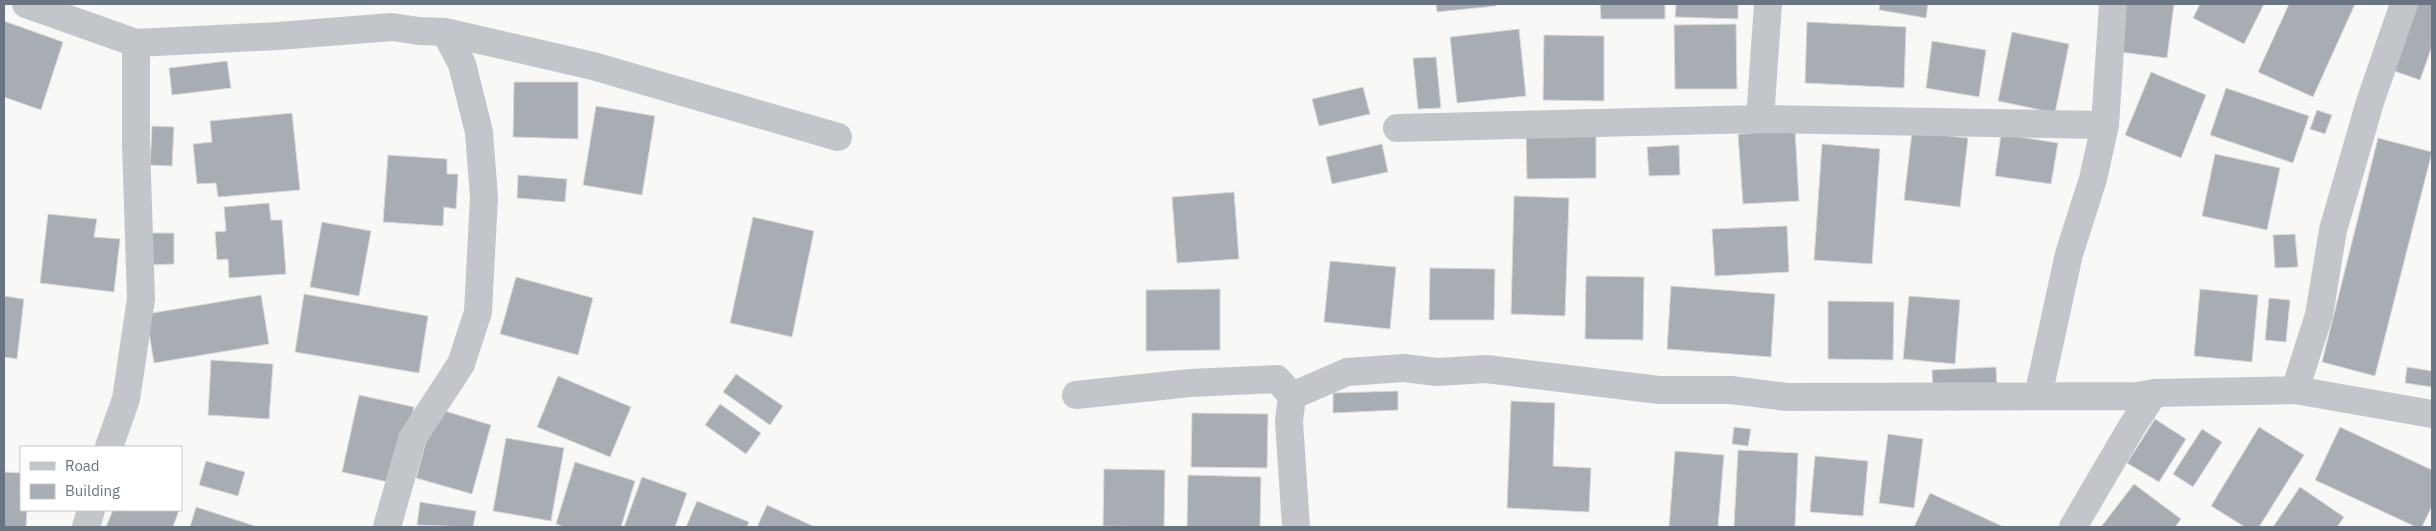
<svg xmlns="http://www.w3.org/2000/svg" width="2436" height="531" viewBox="0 0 2436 531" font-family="'IBM Plex Sans',sans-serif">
<rect width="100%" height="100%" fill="#f8f8f6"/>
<path fill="#a8adb4" stroke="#dadad8" d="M1436 4H1496V6L1437 12Z
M1600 4H1665V19H1601Z
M1676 4H1738V19L1675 17Z
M1880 4H1928L1926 18 1879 10Z
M2126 4H2174L2167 58 2120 52Z
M2200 4H2264L2244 44 2193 18Z
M2289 4H2355L2313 97 2258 72Z
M2417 4H2432V46L2420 80 2394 71Z
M4 21 63 42 41 110 4 97Z
M1807 22 1906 27 1904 88 1805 83Z
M1736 24 1737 89H1675L1674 25Z
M1519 29 1526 96 1457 103 1450 37Z
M2012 32 2069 44 2055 113 1998 101Z
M1544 35 1604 36V101L1543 100Z
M1932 41 1986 50 1979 97 1926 88Z
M1436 57 1441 108 1418 109 1413 58Z
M227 61 231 88 172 95 169 68Z
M2151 72 2206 95 2181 158 2125 135Z
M514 82H578V139L513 137Z
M1363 87 1370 114 1319 126 1312 99Z
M2226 88 2309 116 2293 163 2210 135Z
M596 106 655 116 642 195 583 185Z
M2317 110 2332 115 2325 134 2310 129Z
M292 113 300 190 218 197 216 183 197 184 193 144 212 142 210 121Z
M152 126 174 127 172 166 150 165Z
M1795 130 1799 201 1743 204 1738 134Z
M1596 132V178L1527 179 1526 133Z
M1912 132 1968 138 1960 207 1904 200Z
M2001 134 2058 143 2051 184 1995 176Z
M2378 138 2432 152 2375 376 2322 362Z
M1382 144 1388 172 1332 184 1326 157Z
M1822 144 1880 149 1872 264 1814 260Z
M1679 145 1680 175 1649 176 1647 147Z
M2215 154 2280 168 2267 230 2202 216Z
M388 155 447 159V174H458L456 209 444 207 443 226 383 222Z
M518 175 567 179 565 202 517 198Z
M1234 192 1239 259 1177 263 1172 197Z
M1514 196 1569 198 1565 316 1511 314Z
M269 203 271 220H282L286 274 229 278 228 259 217 260 215 232 226 231 224 207Z
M48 214 97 219 94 237 120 239 114 292 40 283Z
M753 217 814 231 792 337 730 323Z
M322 222 371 231 359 296 310 287Z
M1787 226 1789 272 1715 276 1712 229Z
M149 233H174V264L148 265Z
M2295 234 2298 267 2275 268 2273 235Z
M1330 261 1396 267 1390 329 1324 322Z
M1430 268 1495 269 1494 320H1429Z
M1586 276 1644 277 1643 340 1585 339Z
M516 277 593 298 578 355 500 334Z
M1671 286 1775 294 1771 357 1667 349Z
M1220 289V350L1146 351V290Z
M2200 289 2258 295 2252 362 2194 356Z
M304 294 428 316 419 373 295 352Z
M261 295 269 344 154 363 146 314Z
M4 296 24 299 17 359 4 357Z
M1909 296 1960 300 1955 364 1903 359Z
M2269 298 2290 300 2286 342 2265 340Z
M1828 301 1894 302 1893 360 1828 359Z
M211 360 273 364 269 419 208 415Z
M1996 367 1997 387 1933 390 1932 370Z
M2407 367 2432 371V387L2405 383Z
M736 374 783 406 770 425 723 392Z
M558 376 631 407 610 457 537 427Z
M1398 391V410L1333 413V393Z
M359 395 414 407 397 484 342 472Z
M1511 401 1555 403 1553 466 1591 468 1589 512 1507 508Z
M720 404 761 433 746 454 705 425Z
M435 408 491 425 472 494 416 478Z
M1192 413 1268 414 1267 468 1191 467Z
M2155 419 2186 439 2159 482 2127 463Z
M1734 427 1751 429 1748 446 1732 444Z
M2259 427 2304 455 2259 527H2245L2211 506Z
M2340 427 2432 470V506L2422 527H2416L2315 480Z
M2202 429 2222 442 2193 487 2173 474Z
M1888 434 1923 439 1914 508 1879 503Z
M506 438 564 448 551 521 493 511Z
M1738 450 1798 453 1795 527H1734Z
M1675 451 1724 455 1718 527H1669Z
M1815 456 1868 461 1863 516 1810 512Z
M206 461 245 472 238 496 199 485Z
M575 462 635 481 621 527H564L556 524Z
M1104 469 1165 470 1164 527 1103 526Z
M4 472 21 473V510H27L26 527H4Z
M1188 475 1261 477 1260 527H1187Z
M642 477 687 493 675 527H624Z
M2134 484 2181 519 2175 527H2101Z
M2300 487 2344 517 2337 527H2273Z
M1930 493 2004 527H1914Z
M697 501 749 522 747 527H686Z
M420 502 476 511 473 527 417 525Z
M767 505 815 527H757Z
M196 507 258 527H190Z
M113 510H179L173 527H106Z"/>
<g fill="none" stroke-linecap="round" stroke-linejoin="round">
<path stroke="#c2c5c9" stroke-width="28" d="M26 4 136 43 278 36 392 27 419 31 445 32 593 66 838 137
M1760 119 1768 4
M1397 128 1760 119 2105 125
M2295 390 2319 315 2333 230 2370 102 2404 4
M1076 395 1190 383 1277 379 1292 396 1347 372 1404 368 1437 372 1486 369 1659 390H1731L1787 397 2137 396 2154 393 2295 390 2432 414
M1292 396 1289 421 1296 527
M2038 396 2069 254 2093 179 2105 125 2113 4
M109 447 126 399 141 299 136 144V43
M86 527 91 510
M387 527 412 439 461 364 478 312 484 197 479 132 462 64 445 32
M2073 527 2131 428 2154 393"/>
</g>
<rect width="2436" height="531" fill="none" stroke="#6a7584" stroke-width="10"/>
<rect x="20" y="446" width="162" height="65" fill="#ffffff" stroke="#c3c8ce"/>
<rect x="30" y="462" width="25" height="8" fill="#c2c5c9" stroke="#c3c8ce"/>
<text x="65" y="471" font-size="15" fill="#6a7584">Road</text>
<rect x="30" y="484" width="25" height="15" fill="#a8adb4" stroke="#c3c8ce"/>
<text x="65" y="496" font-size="15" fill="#6a7584">Building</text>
</svg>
